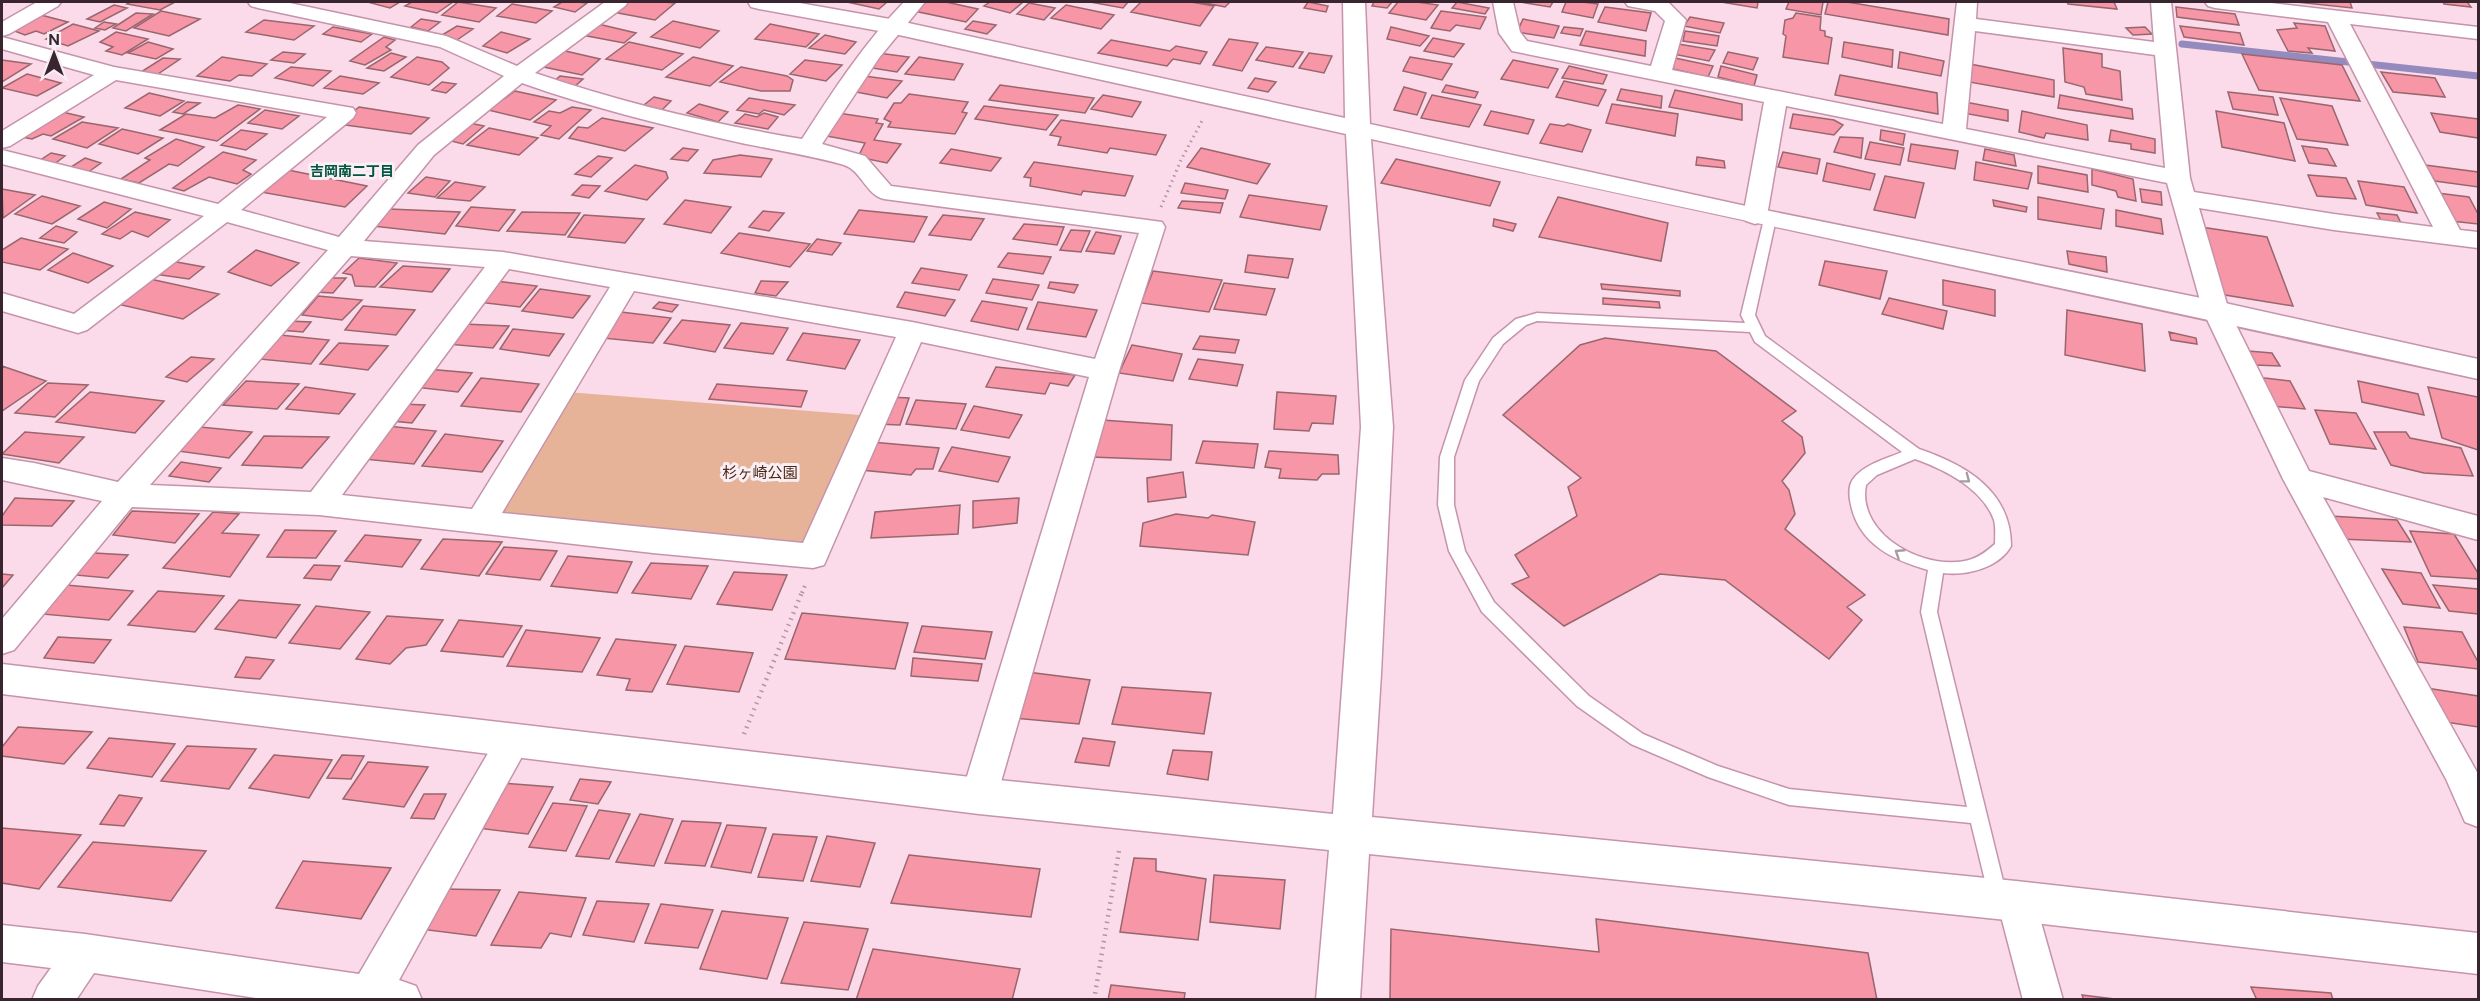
<svg xmlns="http://www.w3.org/2000/svg" width="2480" height="1001" viewBox="0 0 2480 1001" font-family="'DM Sans','Noto Sans JP',sans-serif">
<rect width="100%" height="100%" fill="#fbdae9"/>
<path fill="#e7b398" d="M567 392 860 415 803 544 494 512Z"/>
<g fill="none" stroke-linecap="round" stroke-linejoin="round">
<path stroke="#958abd" stroke-width="7" d="M2182 44 2478 76"/>
</g>
<path fill="#f796a7" stroke="#99666e" stroke-width="1.5" d="M131 2H175L160 10 127 4Z
M374 2H400L390 8 371 3Z
M412 2H453L437 13 405 6Z
M458 2 496 8 479 22 442 15Z
M562 2H577L587 3 575 12 554 7Z
M628 2H664L675 3 655 20 613 12Z
M847 2H887L879 9Z
M926 2H946L978 9 966 22 914 11Z
M990 2H1023L1010 13 984 6Z
M1090 2H1128L1123 8Z
M1141 2H1191L1214 6 1200 26 1131 12Z
M1200 2H1230L1225 7Z
M1308 2 1328 6 1326 12 1304 8Z
M1374 2H1392L1387 8 1372 6Z
M1398 2H1417L1438 5 1426 20 1389 13Z
M1457 2 1489 8 1485 14 1452 8Z
M1520 2H1553L1550 7Z
M1566 2H1582L1598 4 1593 18 1562 12Z
M1721 2H1758L1757 8Z
M1789 2H1823L1821 15 1786 9Z
M1828 2H1847L1949 19 1948 35 1825 14Z
M2067 2H2114L2117 9 2068 4Z
M2296 2H2350L2352 8Z
M2443 2H2467L2471 7 2444 4Z
M1029 3 1055 8 1044 20 1017 14Z
M512 4 552 11 536 23 497 16Z
M114 5 127 8 100 22 87 19Z
M1066 5 1114 15 1101 29 1051 18Z
M1605 7 1651 13 1646 31 1598 22Z
M2176 7 2235 14 2239 25 2177 17Z
M161 11 200 19 169 36 134 28Z
M1441 11 1486 17 1480 29 1456 25 1450 31 1431 28Z
M136 13 153 14 126 31 113 28Z
M1796 13 1821 17 1820 30 1825 31V36L1832 38 1828 64 1783 57 1786 36 1783 34 1785 20 1793 18Z
M37 14 68 22 44 34 36 31 25 35 9 29Z
M1690 17 1724 23 1720 33 1684 26Z
M421 19 440 22 428 31 411 27Z
M1523 19 1559 26 1554 38 1517 32Z
M264 20 314 26 294 40 246 32Z
M673 21 719 31 700 48 651 37Z
M973 21 996 25 987 34 965 29Z
M104 22 116 24 105 30 95 28Z
M2294 23 2325 26 2335 51 2308 48 2312 53 2288 51 2277 30 2297 28Z
M73 24 99 31 68 46 46 39Z
M598 24 636 33 624 43 582 35Z
M770 24 819 34 806 47 755 39Z
M457 26 473 29 457 40 442 35Z
M2180 26 2240 33 2244 45 2184 37Z
M333 27 372 34 361 42 323 34Z
M1391 27 1429 36 1420 46 1387 39Z
M1564 27 1583 29 1580 36 1561 33Z
M2145 27 2152 34 2133 35 2126 28Z
M1586 31 1646 41 1645 56 1580 45Z
M1685 31 1719 36 1717 46 1683 41Z
M116 32 148 39 122 55 106 51 113 47 100 42Z
M501 32 530 39 507 53 483 46Z
M825 35 856 42 845 54 809 48Z
M384 37 395 40 386 47 391 50 365 65 350 61Z
M1433 38 1464 44 1454 57 1424 51Z
M1229 39 1258 43 1242 71 1213 65Z
M1111 40 1170 51 1176 46 1207 52 1200 64 1173 59 1167 66 1098 53Z
M148 42 173 49 156 59 128 53Z
M629 42 683 54 662 70 606 59Z
M1844 42 1893 50 1892 67 1842 57Z
M1678 44 1715 50 1709 61 1673 54Z
M1266 47 1303 52 1293 67 1256 60Z
M2063 48 2102 54V67L2120 71 2122 100 2086 94 2084 87 2065 82Z
M561 50 600 59 582 75 539 66Z
M283 52 305 54 294 63 271 60Z
M1728 52 1758 58 1753 70 1723 63Z
M1900 52 1944 61 1941 76 1898 68Z
M391 53 406 57 384 71 367 68Z
M878 53 909 57 897 72 866 67Z
M1309 53 1332 56 1324 73 1299 68Z
M2242 54 2342 65 2360 101 2259 90Z
M222 57 267 64 252 76 239 75 230 81 197 76Z
M417 57 442 62 449 68 429 85 391 77Z
M693 57 733 66 710 86 666 77Z
M919 57 963 64 954 80 905 74Z
M1410 57 1452 64 1442 80 1403 71Z
M163 58 180 59 155 76 141 72Z
M1675 58 1713 66 1708 77 1673 69Z
M2 60 31 64 2 82Z
M805 60 842 65 826 81 790 74Z
M1513 60 1558 69 1548 88 1501 79Z
M1970 64 2054 80V97L1969 82Z
M1569 66 1607 75 1603 84 1562 78Z
M1721 66 1757 75 1754 86 1718 77Z
M291 67 331 71 313 86 275 78Z
M741 67 787 76 793 80 790 91H761L720 82Z
M2381 72 2435 78 2445 97 2393 92Z
M27 74 61 83 37 96 2 88Z
M1840 75 1937 93 1938 114 1835 95Z
M340 76 379 83 363 94 324 88Z
M560 76 583 79 572 89 552 83Z
M864 76 902 81 887 98 851 91Z
M1255 78 1276 82 1268 92 1248 88Z
M1564 81 1606 90 1598 106 1556 97Z
M442 82 456 84 446 93 432 90Z
M1000 85 1094 98 1085 113 989 100Z
M1446 85 1478 92 1475 98 1442 92Z
M1404 87 1426 93 1417 115 1394 110Z
M1621 89 1662 96 1661 108 1617 100Z
M1675 90 1742 104V120L1669 107Z
M515 91 556 100 530 120 488 110Z
M2228 92 2273 97 2278 115 2233 109Z
M149 93 184 101 160 116 125 108Z
M909 94 968 102 962 112 967 113 955 134 888 127 891 122 884 119 894 103H901Z
M1103 95 1141 102 1132 117 1091 109Z
M1432 95 1481 105 1469 127 1421 118Z
M2060 95 2132 109 2133 119 2058 108Z
M654 97 671 101 661 111 644 105Z
M749 98 795 105 784 115 764 110 759 114 737 110Z
M2280 98 2332 106 2348 145 2297 139Z
M187 102 200 103 183 114 173 112Z
M1965 102 2008 110V121L1963 113Z
M699 104 728 112 718 122 687 113Z
M1612 104 1678 114 1675 136 1606 123Z
M238 105 260 109 217 141 160 130 186 114 215 118Z
M984 106 1058 115 1046 130 975 119Z
M359 107 429 118 411 134 338 124Z
M572 107 591 110 559 139 541 135 551 126 534 122 549 111 560 113Z
M265 110 299 116 282 129 248 123Z
M58 111 84 117 51 136 43 134 32 139 16 136Z
M1491 111 1534 120 1528 134 1484 125Z
M2022 111 2087 125 2088 140 2046 133 2044 138 2019 132Z
M2216 111 2284 123 2295 161 2222 147Z
M764 113 778 117 768 129 735 123 745 114 757 117Z
M838 113 878 119 876 123 883 124 874 140 901 144 887 163 858 157 865 143 821 135Z
M2431 113 2478 119V138L2440 132Z
M1793 114 1834 120 1843 125 1834 135 1790 128Z
M602 118 653 128 625 151 569 138 578 127 588 128Z
M1061 120 1166 135 1156 155 1110 148 1107 153 1058 145 1061 137 1050 135Z
M82 122 118 128 87 148 53 139Z
M469 123 484 126 463 144 447 140Z
M1550 124 1564 126 1568 124 1591 130 1582 152 1540 143Z
M489 128 538 138 519 155 467 145Z
M122 129 163 138 138 154 99 144Z
M241 130 267 134 246 150 221 145Z
M1881 130 1905 134 1903 145 1880 140Z
M2111 130 2155 139V153L2131 149V144L2109 141Z
M1840 137 1863 138 1861 158 1834 152Z
M176 139 204 147 178 166 169 164 139 183 121 179 150 160 145 158Z
M1870 142 1904 148 1900 165 1865 159Z
M1911 144 1958 151 1955 169 1908 161Z
M2302 146 2327 149 2336 166 2309 163Z
M683 148 698 150 688 161 671 159Z
M1201 148 1270 164 1257 184 1187 167Z
M951 149 1001 158 991 171 940 163Z
M1985 149 2014 155 2016 166 1983 160Z
M223 152 256 160 243 170 251 174 237 184 209 177 184 191 173 188Z
M1783 152 1820 159 1817 174 1778 167Z
M51 153 65 156 53 165 39 161Z
M740 155 772 159 761 177 704 173 713 160Z
M598 156 612 158 591 177 575 174Z
M1697 157 1724 161 1725 168 1696 165Z
M85 158 101 163 87 173 71 167Z
M1396 159 1500 182 1490 206 1381 183Z
M1034 162 1133 176 1125 196 1083 191 1081 195 1030 186 1031 178 1024 177Z
M1976 162 2032 173 2028 189 1974 180Z
M1827 163 1875 174 1870 190 1823 181Z
M635 165 666 172 668 178 647 200 605 191Z
M2425 165 2478 172V187L2435 181Z
M2038 166 2087 175 2088 192 2038 183Z
M283 169 367 186 345 207 255 191Z
M2092 169 2133 179 2136 201 2118 197 2116 191 2092 185Z
M2308 175 2346 178 2356 199 2317 196Z
M1885 176 1924 183 1915 218 1874 210Z
M426 177 450 181 435 197 408 193Z
M2358 181 2404 187 2417 213 2366 205Z
M455 182 485 187 470 201 437 198Z
M1185 183 1228 190 1225 199 1181 193Z
M582 185 600 186 589 198 572 195Z
M2 189 35 195 3 218Z
M2140 189 2161 192 2162 205 2142 202Z
M2437 193 2469 197 2478 214V224L2451 221Z
M1249 195 1327 206 1320 230 1240 217Z
M42 196 80 206 52 224 15 214Z
M1558 197 1668 223 1661 261 1539 237Z
M2038 197 2104 209 2101 229 2038 219Z
M685 200 731 207 711 233 664 224Z
M1993 200 2027 207 2026 212 1994 206Z
M1182 201 1223 203 1220 213 1178 208Z
M104 202 131 209 107 228 78 219Z
M471 207 515 210 499 231 456 226Z
M389 209 460 212 445 234 372 226Z
M859 210 927 217 914 242 844 234Z
M2116 210 2161 219 2163 234 2116 226Z
M763 211 784 213 769 231 749 227Z
M135 212 170 220 148 237 132 231 120 239 102 234Z
M522 212 580 213 565 235 507 231Z
M2377 213 2397 215 2402 225 2382 222Z
M584 215 644 219 625 243 568 237Z
M943 215 984 219 971 240 929 235Z
M1494 219 1516 224 1513 231 1493 226Z
M1024 224 1064 227 1057 245 1013 239Z
M56 226 77 232 64 243 40 238Z
M2201 227 2267 237 2293 306 2219 294Z
M1071 230 1090 231 1081 252 1060 250Z
M1096 232 1121 236 1114 254 1086 251Z
M739 233 810 244 790 267 721 253Z
M21 238 68 249 40 270 2 262V250Z
M817 239 841 243 832 255 807 251Z
M256 250 299 263 271 286 228 272Z
M2067 251 2106 257 2107 272 2069 264Z
M73 253 113 266 88 283 48 270Z
M1008 253 1051 257 1043 274 998 267Z
M1248 255 1293 259 1288 278 1245 272Z
M359 258 397 263 375 287 355 286 352 275 343 273Z
M171 261 204 267 189 279 154 274Z
M1825 261 1887 271 1880 299 1819 285Z
M403 266 450 269 432 292 380 287Z
M921 268 967 275 959 290 912 283Z
M1153 271 1222 280 1209 312 1141 303Z
M327 278H346L333 293 315 292Z
M150 279 219 294 183 319 117 304Z
M993 279 1039 285 1032 300 986 293Z
M1943 280 1995 290V316L1943 305Z
M496 281 537 286 520 307 477 302Z
M761 281 788 282 776 296 755 293Z
M1050 282 1078 285 1074 293 1048 288Z
M1224 283 1275 289 1266 315 1214 309Z
M1601 284 1680 291V296L1602 289Z
M540 289 590 296 573 318 522 311Z
M905 292 955 300 945 316 897 307Z
M318 296 362 300 342 320 302 315Z
M1603 298 1659 302 1660 308 1603 304Z
M1889 298 1947 311 1943 329 1882 314Z
M982 301 1027 308 1018 330 971 321Z
M659 302 678 305 672 312 653 308Z
M1038 302 1097 310 1086 337 1027 329Z
M363 306 415 310 396 335 345 330Z
M2067 310 2142 324 2145 371 2065 355Z
M621 312 671 318 653 343 602 338Z
M682 320 730 325 715 352 664 343Z
M287 321 311 322 303 332 280 330Z
M741 323 788 328 773 354 724 348Z
M463 324 509 326 493 348 446 344Z
M513 329 564 334 549 356 500 349Z
M2169 332 2196 338 2197 344 2171 340Z
M803 333 860 340 845 369 787 360Z
M280 335 329 340 311 364 259 359Z
M1200 336 1239 340 1235 353 1193 349Z
M1605 338 1716 351 1796 411 1782 421 1802 437 1805 453 1782 481 1789 490 1795 514 1785 529 1865 595 1847 607 1862 620 1829 659 1725 580 1660 574 1564 626 1512 584 1529 577 1515 555 1577 516 1568 487 1581 478 1503 415 1580 345Z
M339 343 388 346 368 370 320 364Z
M1132 345 1182 354 1173 381 1119 373Z
M2248 351 2272 353 2280 366 2255 365Z
M191 357 214 359 187 382 166 377Z
M1198 359 1243 365 1237 386 1189 379Z
M2 366 46 381 2 411Z
M996 367 1075 375 1068 386 1050 383 1045 394 986 387Z
M427 369 472 373 458 392 414 387Z
M2256 377 2290 381 2305 409 2270 406Z
M481 378 539 384 521 412 461 406Z
M246 381 299 384 277 409 223 405Z
M2358 381 2418 394 2424 415 2362 402Z
M48 383 88 385 55 417 15 413Z
M717 384 807 391 801 407 709 399Z
M305 387 355 394 339 414 286 409Z
M2428 387 2478 397V450L2442 438Z
M90 392 164 401 135 433 56 422Z
M1277 392 1336 396 1333 424 1312 423 1309 431 1274 429Z
M889 397 909 398 900 425 877 424Z
M916 400 966 404 956 429 906 424Z
M402 404 425 405 412 423 391 421Z
M974 406 1022 415 1009 438 961 430Z
M2315 410 2356 413 2376 449 2330 444Z
M1102 420 1172 425 1171 460 1091 457Z
M387 426 436 431 414 464 363 459Z
M200 427 252 432 229 458 178 451Z
M25 432 84 437 59 463 2 454Z
M2374 432H2406L2410 438 2461 448 2473 476 2424 473 2391 465Z
M445 434 503 441 482 472 422 466Z
M264 436 329 437 302 468 242 465Z
M1203 441 1258 444 1254 468 1196 463Z
M871 442 939 448 933 469H916L911 475 861 470Z
M952 447 1010 457 998 482 939 471Z
M1269 451 1338 455 1339 474H1322L1317 480 1279 478 1281 469 1265 467Z
M181 462 221 468 209 482 169 476Z
M1183 472 1186 497 1148 502 1147 478Z
M15 498 74 501 52 526 2 525V516Z
M1019 498 1017 523 973 528V501Z
M960 505 958 534 871 538 875 512Z
M132 511 199 514 175 543 113 535Z
M213 512 239 514 222 533 259 535 230 577 163 568Z
M1176 514 1208 518 1212 515 1255 522 1248 555 1140 546 1143 523Z
M2330 516 2397 520 2411 542 2340 539Z
M285 530 336 531 316 558 267 557Z
M2410 531 2454 534 2478 573V579L2431 576Z
M365 535 421 540 402 567 345 561Z
M443 539 502 542 479 576 421 569Z
M504 547 557 551 540 580 486 574Z
M94 553 128 555 108 578 75 575Z
M568 556 632 562 617 593 551 586Z
M651 563 708 566 691 599 632 593Z
M314 565 340 566 331 580 304 578Z
M2382 569 2421 573 2440 608 2403 604Z
M734 572 787 575 772 610 717 604Z
M2 574 13 575 2 588Z
M66 585 133 591 109 620 42 614Z
M2433 585 2478 589V614L2449 611Z
M158 591 224 596 195 632 128 625Z
M239 600 300 605 276 638 215 629Z
M316 606 370 612 340 649 289 643Z
M802 613 908 623 895 669 785 659Z
M387 616 443 620 426 645 406 648 390 664 356 659Z
M459 620 522 626 503 657 441 651Z
M922 626 992 632 985 659 914 652Z
M2404 627 2462 632 2478 662V669L2418 662Z
M526 630 600 638 582 672 507 666Z
M58 637 111 640 94 663 44 658Z
M616 639 676 645 652 692 626 690 630 679 597 675Z
M685 646 753 653 739 692 667 684Z
M246 657 274 660 260 679 235 677Z
M913 658 982 664 978 681 911 676Z
M1027 672 1090 680 1079 724 1013 718Z
M1122 687 1211 693 1204 734 1112 724Z
M2426 688 2478 696V727L2439 721Z
M18 727 92 732 64 764 2 756V747Z
M109 738 175 744 152 777 87 768Z
M1083 738 1115 742 1109 766 1075 762Z
M187 746 256 749 229 789 161 781Z
M1173 750 1212 752 1208 780 1167 774Z
M274 755 332 760 309 798 249 788Z
M342 755 364 756 351 779 327 778Z
M368 762 428 767 404 807 343 799Z
M580 779 611 782 598 804 570 800Z
M500 783 553 787 528 834 477 828Z
M424 794H446L434 819 411 818Z
M119 795 142 798 124 826 100 824Z
M553 803 587 806 566 851 529 847Z
M599 810 630 814 609 859 576 856Z
M640 814 673 819 654 866 616 862Z
M682 821 721 823 705 866 665 863Z
M727 825 766 828 751 873 711 867Z
M2 828 81 835 39 889 2 883Z
M773 834 817 837 803 881 758 877Z
M827 836 875 843 860 887 811 881Z
M93 842 206 851 171 901 58 887Z
M909 855 1040 869 1031 917 891 903Z
M1134 858 1156 859V871L1206 879 1198 940 1120 932Z
M303 861 391 868 361 919 276 908Z
M1214 875 1285 880 1280 929 1210 922Z
M441 889 500 890 476 936 420 929Z
M519 892 586 898 571 937 550 933 541 948 491 945Z
M597 901 649 904 634 942 583 935Z
M661 904 713 910 698 948 645 943Z
M722 911 788 918 767 979 700 969Z
M1596 919 1868 953 1877 1000H1390L1391 929 1599 952Z
M804 922 868 929 848 990 781 983Z
M873 949 1020 969 1012 1000H856Z
M1111 985 1185 993 1184 1000H1108Z
M2251 987 2331 993 2333 1000H2257Z
M2082 995 2123 1000H2084Z"/>
<g fill="none" stroke-linecap="round" stroke-linejoin="round">
<defs>
<path id="service" d="M1770 215 1776 219 1755 315 1765 336 1919 449C1966 465 2011 491 2011 546 1999 568 1966 576 1943 573L1937 612 2007 897 2005 903 1998 906 1991 903 1989 897 1971 823 1789 805 1708 777 1631 744 1577 706 1482 612 1449 551 1438 505 1440 457 1465 380 1493 338 1516 319 1537 313 1745 323 1741 315 1764 219ZM1537 321 1750 332 1755 342 1902 452C1886 459 1865 464 1854 478 1848 485 1849 497 1851 505 1859 544 1893 560 1928 570L1921 612 1967 807 1789 789 1718 766 1643 734 1589 696 1494 602 1465 551 1454 505V457L1479 381 1503 344 1526 325ZM1915 459C1944 469 1983 489 1994 520 1996 528 1995 536 1995 544 1988 550 1981 556 1972 559 1929 574 1856 536 1866 485L1877 475Z"/>
<path id="minor" d="M37 2H61L58 6 9 34 2 36V22Z
M248 2H285L446 36 517 66 605 2H628L625 6 535 73C622 103 712 124 802 139 833 91 864 43 904 2H925L879 58 822 144 865 156 891 186 1162 222 1165 227 1119 371 997 796 992 807 979 812 966 807 961 796 1089 377 921 342 824 565 813 568 653 553 319 515 132 507 14 650 2 654V619L102 501 2 480V458L34 463 118 482 328 250 227 222 87 330 78 333 2 311V293L74 314 204 216 2 164V150L218 204 327 117 116 80 10 146 2 148V131L94 75 2 49V37L114 67 353 108 356 113 353 118 241 210 339 237 418 145 504 76 440 47 258 8 251 6ZM522 83C589 107 659 124 728 140 767 149 805 154 844 165 861 170 866 195 884 199L1139 233 1095 359 912 322 503 252 364 241 434 155ZM351 256 485 267 311 492 150 485ZM509 269 610 287 472 509 342 495ZM634 291 896 337 803 543 502 513Z
M1493 2H1513L1520 32 1527 41 1651 66 1665 21 1655 11 1628 6 1625 2H1668L1686 20 1672 70 1943 124 1957 2H1977L1976 19 2154 42 2151 2H2171L2190 178 2194 192 2334 214 2433 227 2328 22 2215 8 2208 6 2205 2H2263L2478 27V39L2350 24 2460 230 2478 232V248L2334 230 2199 208 2229 311 2309 471 2478 516V540L2323 497 2478 774V827L2465 822 2446 779 2283 479 2203 311 2167 183 1786 106 1767 216 1764 221 1755 224 1746 221 1743 216 1764 102 1512 51 1499 33ZM1975 31 2155 55 2165 168 1966 129Z
M513 727 525 731 530 742 399 980 416 986 422 1000H269L94 973 76 1000H32L38 986 51 968 2 962V925L85 934 359 974 501 731Z
M2016 883 2029 888 2035 901 2063 1000H2023L1997 901 2003 888Z"/>
<path id="tertiary" d="M748 2H794L890 19 1345 118 1343 2H1365L1370 124 1755 208 2216 301 2478 359V379C2110 297 1740 221 1371 139L1393 427 1381 674 1372 817 2016 881 2478 933V974L2016 921 1369 854 1360 1000H1316L1329 850 979 814 2 694V664L979 778 1333 814 1361 427 1346 134 890 33 759 9 751 7Z"/>
</defs>
<use href="#service" stroke="#c594ab" stroke-width="3"/>
<use href="#minor" stroke="#c594ab" stroke-width="3"/>
<use href="#tertiary" stroke="#c594ab" stroke-width="3"/>
<path stroke="#b195a2" stroke-width="3" stroke-dasharray="1.5 4" stroke-linecap="butt" d="M1161 207 1181 160 1203 119"/>
<path stroke="#b195a2" stroke-width="4" stroke-dasharray="1.5 4.5" stroke-linecap="butt" d="M802 593 806 583"/>
<path stroke="#b195a2" stroke-width="4.5" stroke-dasharray="1.5 5" stroke-linecap="butt" d="M744 734 802 592
M1094 1000 1119 851"/>
<use href="#service" fill="#fff" fill-rule="evenodd"/>
<use href="#minor" fill="#fff" fill-rule="evenodd"/>
<use href="#tertiary" fill="#fff" fill-rule="evenodd"/>
</g>
<defs><path id="oneway-chevron" d="M-2-3.5L2.5 0L-2 3.5" fill="none" stroke-width="1.6" stroke-linecap="round" stroke-linejoin="round" transform="scale(1.5)"/></defs>
<g stroke="#a69da1">
<use href="#oneway-chevron" transform="translate(1966 479) rotate(37)"/>
<use href="#oneway-chevron" transform="translate(1899 553) rotate(-147)"/>
</g>
<g text-anchor="middle" dominant-baseline="central" stroke-width="6" stroke-linejoin="round" paint-order="stroke">
<g font-size="14" font-weight="bold" fill="#025641" stroke="#f9eef3">
<text x="352" y="171">吉岡南二丁目</text>
</g>
<g font-size="15" fill="#492714" stroke="#f9eef3">
<text x="760" y="473">杉ヶ崎公園</text>
</g>
</g>
<rect width="2480" height="1001" fill="none" stroke="#39252f" stroke-width="6"/>
<g transform="translate(54 54)" stroke="#f9eef3" stroke-width="4.5" paint-order="stroke">
<path d="M0-4.5L10 22L0 15L-10 22Z" fill="#39252f"/>
<text y="-9" font-size="16" font-weight="bold" text-anchor="middle" fill="#39252f">N</text>
</g>
</svg>
